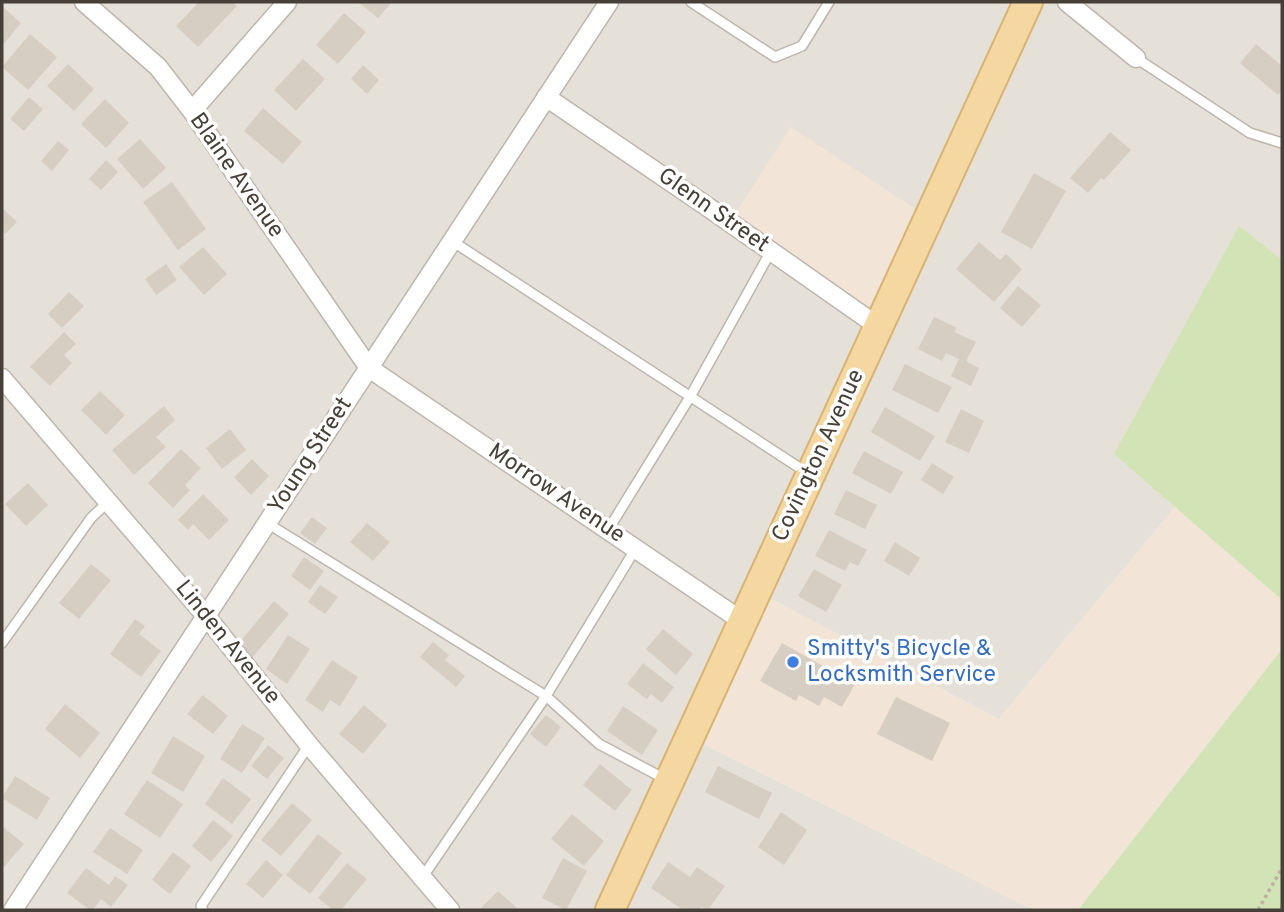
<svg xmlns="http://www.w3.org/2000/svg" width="1284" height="912" viewBox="0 0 1284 912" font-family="Overpass,sans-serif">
<rect width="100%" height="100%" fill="#f3efe9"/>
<path fill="#e6e1d8" d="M2 2H1282V260L1239 227 1115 453 1175 507 999 719 756 591 690 737 1034 910H2Z"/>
<path fill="#f2e5d7" d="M791 127 929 218 879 327 730 222Z
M1175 507 1282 600V649L1078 910H1034L690 737 756 591 999 719Z"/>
<path fill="#d2e3b6" d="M1239 226 1282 260V600L1114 454Z
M1282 649V910H1078Z"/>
<path fill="#d6cdc3" d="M199 2H232L237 6 198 47 176 26Z
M358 2H392L378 18Z
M2 6 21 23 2 46Z
M344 13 366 32 338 64 316 45Z
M30 34 57 57 28 90 2 67Z
M1256 44 1282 66V90L1278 95 1240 63Z
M303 59 325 79 296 111 274 90Z
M68 64 94 89 74 111 47 86Z
M363 65 379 80 367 94 351 79Z
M29 97 43 109 24 131 10 119Z
M105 99 129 123 106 148 81 124Z
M263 108 302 142 283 164 244 131Z
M1110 132 1131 150 1104 180 1101 178 1088 193 1070 178Z
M140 139 166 168 143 189 117 159Z
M58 141 69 150 52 171 41 161Z
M106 160 118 172 101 190 89 179Z
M1034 173 1066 191 1032 249 1001 232Z
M172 182 206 229 178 250 143 202Z
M2 208 17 222 5 234 2 231Z
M979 242 1000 260 1006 254 1022 269 994 302 956 269Z
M203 247 227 274 204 295 179 267Z
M166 264 177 280 156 295 145 279Z
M1018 286 1041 305 1022 327 1000 308Z
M69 292 84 306 62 328 48 314Z
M934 317 957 328 954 332 976 342 966 361 979 368 971 386 951 376 959 359 946 353 942 361 918 349Z
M64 332 76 344 64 355 72 363 50 386 30 367Z
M905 364 952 387 938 413 892 390Z
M100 391 125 415 106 435 81 410Z
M164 406 175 420 156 437 166 447 134 475 112 450Z
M885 407 935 436 920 461 871 432Z
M961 409 984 421 969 453 945 442Z
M230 429 246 450 222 469 206 448Z
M181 449 201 468 185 485 190 490 173 508 148 483Z
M864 451 903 472 891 494 852 473Z
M252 459 269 476 251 495 234 477Z
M932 463 954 477 943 494 921 480Z
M28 483 48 505 26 526 5 504Z
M846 490 877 505 865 529 834 514Z
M203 494 229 520 209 540 193 524 188 530 178 520Z
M312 517 327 528 315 544 300 533Z
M367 523 390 542 373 561 350 542Z
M829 530 867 550 858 566 850 562 845 571 815 556Z
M895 542 920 558 909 576 884 561Z
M304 557 324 571 310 590 291 576Z
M91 564 111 580 79 619 59 603Z
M814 569 842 585 826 612 798 596Z
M320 585 338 597 325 614 308 602Z
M274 601 289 614 252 658 237 645Z
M135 619 145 626 139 634 161 651 141 677 110 654Z
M663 629 693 654 676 675 646 649Z
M288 635 310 649 287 684 266 669Z
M433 642 449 655 445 660 465 676 456 687 420 657Z
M782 643 855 684 842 707 824 697 819 706 799 695 796 701 760 681Z
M332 660 358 677 340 706 330 700 323 712 305 700Z
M643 663 674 687 662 703 651 694 647 699 627 684Z
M203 695 228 716 213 734 187 714Z
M896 697 950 723 932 761 877 734Z
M65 704 100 733 80 758 45 729Z
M364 705 387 725 363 754 339 734Z
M623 706 658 730 642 755 607 731Z
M546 715 561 727 546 747 530 734Z
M242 724 265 738 242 773 220 759Z
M173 736 205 756 183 792 151 773Z
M268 745 284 758 267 779 251 766Z
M600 764 632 790 615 811 583 785Z
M718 766 772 793 759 819 705 792Z
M15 776 50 798 37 820 2 798Z
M223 778 251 799 232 824 205 804Z
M147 780 183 804 160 838 124 814Z
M292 803 312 820 281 856 261 840Z
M781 812 807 830 784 865 758 847Z
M572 814 604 841 584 866 551 839Z
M213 820 233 836 211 862 192 846Z
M2 826 24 844 4 867 2 865Z
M110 828 143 850 127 874 93 852Z
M318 834 342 853 310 894 286 875Z
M173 852 191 866 170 894 152 880Z
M563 858 587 871 566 910 542 898Z
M266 860 283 875 263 898 246 884Z
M668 862 690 877 697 867 725 886 708 910 701 907 699 910H683L651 888Z
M347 863 367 879 341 910H333L318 898Z
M86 868 109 885 115 876 128 885 111 907 101 899 93 910H90L67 893Z
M498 891 519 910H479Z"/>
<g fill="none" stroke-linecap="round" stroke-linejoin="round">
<defs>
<path id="lane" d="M691 2 775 57 802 46 829 2
M1136 58 1250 133 1282 143
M452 241 809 474
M267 523 546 696 599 744 665 779
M608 530 690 397 771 251
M2 643 91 518 108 502
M422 878 546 696 636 548
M203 910 201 906 309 745"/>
<path id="street" d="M84 2 158 67 192 111 369 368 742 621
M1067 2 1136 58
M546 97 705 205 879 327
M192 111 287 2
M2 378 206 616 309 745 450 910
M13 910 609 2"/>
<path id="primary" d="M610 910 1028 2"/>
</defs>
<use href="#lane" stroke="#bdb6ad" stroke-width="12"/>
<use href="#street" stroke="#bdb6ad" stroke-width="21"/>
<use href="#primary" stroke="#d8b373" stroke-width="32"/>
<path stroke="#beb1a0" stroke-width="3.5" stroke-dasharray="3.5 3.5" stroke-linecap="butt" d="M1258 910 1282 868"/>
<use href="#lane" stroke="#fff" stroke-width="9"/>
<use href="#street" stroke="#fff" stroke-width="18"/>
<use href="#primary" stroke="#f4d7a1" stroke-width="28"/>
</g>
<circle fill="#3f7fe0" stroke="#fff" stroke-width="2.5" cx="793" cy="662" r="7"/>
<g text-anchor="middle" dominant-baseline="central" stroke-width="7" stroke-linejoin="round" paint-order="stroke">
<g font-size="23" fill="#464038" stroke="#fff">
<text transform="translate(236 176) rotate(55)">Blaine Avenue</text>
<text transform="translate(713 211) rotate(35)">Glenn Street</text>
<text transform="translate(311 456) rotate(-57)">Young Street</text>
<text transform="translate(819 456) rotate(-65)">Covington Avenue</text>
<text transform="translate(556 494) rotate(34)">Morrow Avenue</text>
<text transform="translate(227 643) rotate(51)">Linden Avenue</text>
</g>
<g font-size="23" fill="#366cbe" stroke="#fff" text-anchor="start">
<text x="807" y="649">Smitty's Bicycle &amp;<tspan x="807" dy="26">Locksmith Service</tspan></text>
</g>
</g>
<rect width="1284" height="912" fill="none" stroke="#464038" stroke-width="7"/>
</svg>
